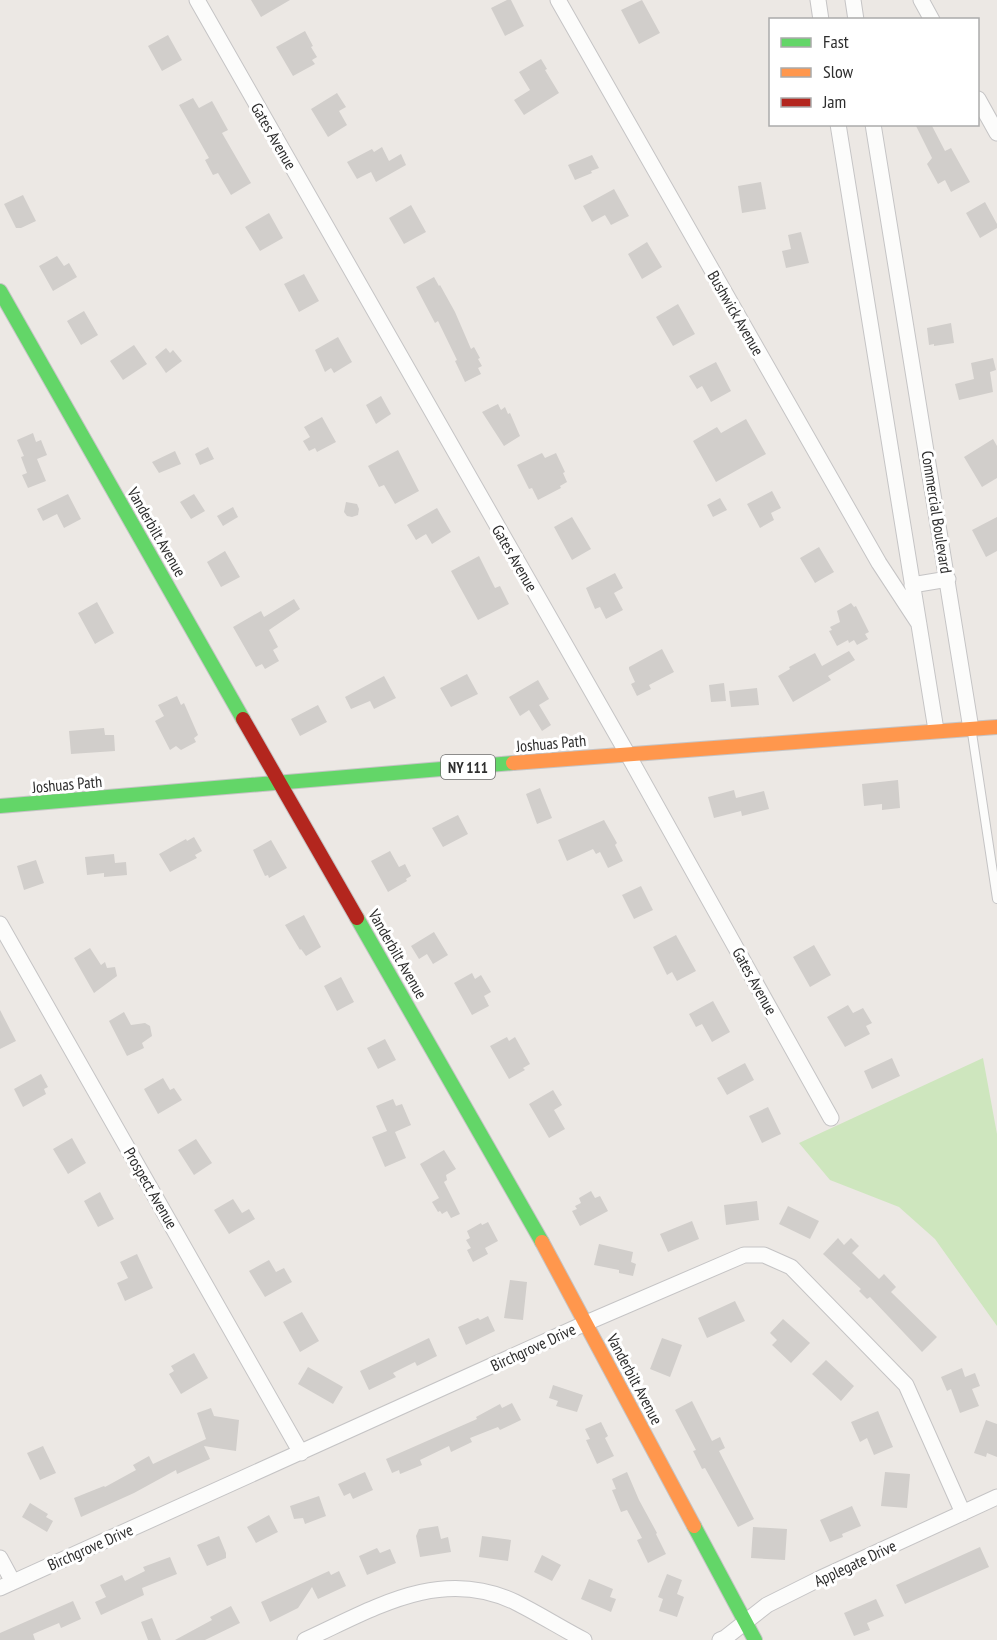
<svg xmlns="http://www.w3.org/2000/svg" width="997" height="1640" viewBox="0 0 997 1640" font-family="'PT Sans Narrow',sans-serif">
<rect width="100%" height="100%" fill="#ece8e4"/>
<path fill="#cee6be" d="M983 1058 997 1134V1326L935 1239 899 1207 830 1180 799 1143Z"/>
<path fill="#d1cecb" d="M251 0H290L261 17Z
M507 0H511L524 26 505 36 491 8Z
M642 0 660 33 639 44 621 10Z
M305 31 313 46 311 47 317 57 312 60 315 64 293 76 276 47Z
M168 35 182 60 162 71 148 46Z
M541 59 547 69 545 70 559 93 524 115 514 100 530 90 519 72Z
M337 93 346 107 339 111 347 125 328 137 311 109Z
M193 98 199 108 212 101 228 130 222 133 251 183 231 195 218 173 213 175 205 160 209 158 179 105Z
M915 124H931L945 151 951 148 970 182 951 192 945 180 938 184 927 164 932 158Z
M382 147 389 161 401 154 406 165 376 182 371 172 357 179 347 162 372 149 374 152Z
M592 155 599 168 591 171 592 173 575 180 568 165Z
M761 182 766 209 742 213 738 186Z
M614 189 629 216 611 225 605 215 592 222 583 206Z
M23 195 36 221 21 228H16L4 204Z
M985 202 997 224V228L980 238 966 213Z
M411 205 426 232 404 244 389 218Z
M269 213 283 238 260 251 245 227Z
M801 232 809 263 786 268 782 251 791 249 788 235Z
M647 242 662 267 642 279 628 254Z
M57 256 64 266 69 263 77 277 53 291 39 266Z
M304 274 319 301 299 312 284 284Z
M434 277 439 286 440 285 455 312 471 349 474 347 480 358 478 359 482 366 478 368 481 374 465 382 455 361 457 360 438 321 435 323 416 287Z
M678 304 695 334 673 346 656 317Z
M84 311 98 335 81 345 67 321Z
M951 323 954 343 934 346V344L929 345 927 328Z
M338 337 352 362 334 373 331 368 325 372 315 350Z
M134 345 147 364 123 380 110 361Z
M166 348 170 353 173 350 182 361 166 373 155 357Z
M993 358 996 370 990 372 993 392 959 400 955 384 974 379 971 363Z
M716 362 731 391 711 402 702 386 697 389 689 376Z
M381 396 391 414 376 424 366 405Z
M498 404 501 410 505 407 508 414 510 413 520 436 504 446 482 412Z
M322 417 336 442 317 452 315 448 309 451 303 441 310 437 304 427Z
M746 419 766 454 716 482 693 441 717 427 721 433Z
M33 433 36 442 41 440 47 455 37 459 46 481 28 488 22 475 27 473 21 457 24 456 17 440Z
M993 439 997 446V478L982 487 964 457Z
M208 447 214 459 200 465 195 454Z
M398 450 419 491 395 504 384 485 379 487 368 466Z
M175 451 181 464 159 473 152 462Z
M542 453 545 458 556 453 565 472 563 473 567 482 560 486 561 488 538 500 532 488 529 489 517 465Z
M772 491 781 508 771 513 774 520 760 528 747 504Z
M68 494 81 519 64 528 57 514 43 521 37 509Z
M194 494 205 511 191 519 180 502Z
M720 498 727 510 713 517 707 505Z
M346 502 357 504 359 509 358 515 352 517 347 516 344 512Z
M233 507 238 517 223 526 217 516Z
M437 508 451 532 432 544 426 534 416 540 407 525Z
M572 517 591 549 572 560 554 527Z
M997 517V551L986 557 972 530Z
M819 547 834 572 815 583 800 558Z
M225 551 240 577 221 587 207 562Z
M479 556 495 588 500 586 509 604 478 620 451 571Z
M615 573 623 588 614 593 623 610 606 619 600 607 595 609 586 588Z
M294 599 300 609 269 630 278 647 273 650 279 661 265 669 262 664 256 667 233 627 261 611 264 617Z
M97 602 114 633 95 644 78 613Z
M851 603 854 607 856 606 869 632 865 634 868 639 857 645 854 640 849 643 848 640 837 646 829 631 832 630 830 627 840 622 837 611Z
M662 649 674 672 649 685 651 689 637 696 631 684 635 682 629 669V667Z
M849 651 855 660 828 676 831 680 793 702 778 676 790 669 789 667 815 653 822 666Z
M467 674 478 694 451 707 440 688Z
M384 676 396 698 374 709 370 701 351 709 345 697Z
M538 680 549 699 539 705 551 725 542 731 529 710 520 716 509 697Z
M724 683 726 701 711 702 709 685Z
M757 688 759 705 731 707 729 691Z
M177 696 181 705 184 703 198 735 194 738 196 742 181 750 176 746 170 750 155 721 164 716 158 705Z
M318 705 327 722 300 736 291 719Z
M104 728 105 735H114L115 751 71 754 69 731Z
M898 780 900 808 882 810V804L864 806 862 784Z
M540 788 552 818 537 824 526 794Z
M734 790 736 798 764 791 769 809 742 816 741 811 714 818 708 797Z
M458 815 468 834 443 847 432 828Z
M604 820 617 843 615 845 623 861 608 868 600 852 596 854 593 849 567 861 558 840Z
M194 837 202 851 195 855 197 858 170 872 159 854 186 839 187 841Z
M271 840 287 868 269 878 268 875 265 876 253 850Z
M390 851 399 867 405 864 411 876 406 879 407 881 388 892 371 861Z
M114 854 115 863 126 862 127 875 104 877V873L87 875 85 857Z
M36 860 44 883 24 890 17 866Z
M641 886 653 910 634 919 622 895Z
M304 915 321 947 306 956 301 949 300 950 285 925Z
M434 932 448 955 433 964 427 954 419 959 411 946Z
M676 935 696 971 677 981 672 972 667 975 653 947Z
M814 945 831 975 810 987 793 957Z
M90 948 101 965 105 962 107 968 115 967 117 976 94 993 74 958Z
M472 973 475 979 481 975 491 992 484 996 489 1006 472 1015 454 983Z
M341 977 354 1002 337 1011 324 986Z
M713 1001 730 1032 712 1042 702 1024 696 1027 689 1014Z
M848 1005 853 1013 863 1008 872 1023 866 1026 870 1034 845 1047 827 1017Z
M0 1010 16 1041 0 1049Z
M124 1012 131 1025 145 1023 150 1026 152 1036 142 1043 144 1048 127 1056 109 1021Z
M507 1037 509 1041 515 1037 530 1064 523 1068 525 1070 509 1079 490 1046Z
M385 1039 396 1060 378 1069 367 1048Z
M892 1058 900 1076 872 1089 864 1071Z
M745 1063 754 1080 727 1095 717 1078Z
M41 1074 48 1087 44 1089 46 1094 23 1107 14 1089Z
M163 1078 170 1090 174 1088 182 1100 158 1114 144 1089Z
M553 1090 562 1105 554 1110 565 1129 549 1138 529 1104Z
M393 1099 396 1106 402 1104 411 1125 395 1132 406 1158 385 1167 372 1137 387 1131 376 1106Z
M768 1107 781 1134 762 1143 749 1116Z
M72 1138 86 1163 68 1174 53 1149Z
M196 1139 212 1163 194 1175 178 1150Z
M444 1150 456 1169 446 1175 447 1180 444 1182 460 1214 451 1218 447 1211 442 1214 440 1211 438 1212 432 1202 439 1198 420 1164Z
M591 1191 595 1198 600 1196 608 1211 580 1226 572 1211 577 1209 575 1206 581 1203 579 1198Z
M100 1192 114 1219 98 1227 84 1201Z
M233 1199 242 1213 249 1209 255 1219 229 1234 214 1210Z
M757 1201 759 1220 726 1225 724 1205Z
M788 1206 819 1221 810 1239 779 1224Z
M692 1221 699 1239 668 1252 660 1234Z
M488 1222 498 1241 485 1248 488 1254 473 1262 467 1250 471 1248 466 1240 470 1238 467 1231 481 1223 482 1225Z
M838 1238 844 1245 851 1238 859 1246 852 1253 879 1279 884 1274 896 1287 891 1292 937 1337 922 1352 870 1297 867 1299 859 1291 861 1289 823 1254Z
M599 1244 633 1252 631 1262 636 1264 633 1276 619 1273V1270L594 1265Z
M137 1254 153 1288 125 1301 117 1283 128 1278 120 1262Z
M269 1260 276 1272 284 1268 292 1282 265 1297 249 1271Z
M510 1280 527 1282 523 1320 504 1318Z
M735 1301 745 1321 707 1338 698 1318Z
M302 1312 319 1341 300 1352 283 1322Z
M488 1316 495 1331 466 1345 458 1327 478 1318 480 1320Z
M783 1319 810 1343 791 1363 772 1345 777 1340 770 1333Z
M429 1338 437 1356 417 1366 415 1362 393 1373 396 1377 369 1390 360 1371Z
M662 1338 682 1345 670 1377 650 1369Z
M194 1353 208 1378 181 1394 169 1374 174 1371 171 1366Z
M826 1360 854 1386 841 1401 812 1374Z
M308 1367 343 1387 333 1404 298 1384Z
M962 1368 965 1377 975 1373 980 1386 972 1389 979 1406 960 1413 951 1389 947 1391 941 1377Z
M553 1385 583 1395 577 1412 556 1406 558 1401 549 1398Z
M692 1401 712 1441 720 1437 725 1448 719 1451 754 1519 738 1527 705 1468 702 1469 693 1451 696 1450 675 1410Z
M512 1403 521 1420 500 1430 498 1427 470 1438 472 1442 451 1452 449 1446 420 1460 422 1465 400 1474 399 1470 392 1473 386 1459 477 1419 476 1417 500 1404 502 1408Z
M211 1408 214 1416 239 1420 236 1451 204 1446 210 1459 177 1474 176 1470 134 1493 81 1517 74 1498 104 1486 105 1487 136 1470 133 1465 149 1456 153 1464 206 1439 197 1413Z
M878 1411 893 1447 874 1455 867 1438 860 1442 851 1422Z
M986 1420 997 1424V1457L987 1453 986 1457 974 1453Z
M601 1422 608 1436 605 1438 614 1456 597 1464 586 1440 590 1439 585 1429Z
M43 1446 56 1473 40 1480 27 1453Z
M365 1472 373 1490 353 1499 350 1493 344 1496 338 1484Z
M627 1472 639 1500 657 1533 656 1534 666 1554 648 1563 637 1540 642 1538 627 1510 621 1512 612 1490 616 1489 612 1479Z
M885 1472 910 1474 907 1508 881 1506Z
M319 1496 326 1516 305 1524 303 1518 294 1519 290 1506Z
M30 1503 48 1514 46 1517 53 1521 47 1532 22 1517Z
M852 1506 861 1526 842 1534 843 1537 830 1542 820 1520Z
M269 1515 278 1532 256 1543 247 1527Z
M438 1526 441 1539 448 1537 451 1552 420 1557 416 1536 419 1529Z
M753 1527 787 1529 785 1560 751 1558Z
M219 1536 226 1553V1558L207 1566 197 1545Z
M482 1536 511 1540 508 1561 479 1557Z
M980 1547 989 1567 905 1604 896 1585Z
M377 1548 380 1553 390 1549 396 1563 367 1575 359 1556Z
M542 1555 561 1565 552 1581 534 1572Z
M170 1557 177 1574 142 1588 144 1595 101 1615 95 1602 106 1597 100 1585 122 1575 125 1581 145 1571 143 1567Z
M329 1571 331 1575 339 1571 346 1586 318 1599 312 1587 298 1608 270 1622 261 1602Z
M667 1574 682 1580 677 1594 684 1597 677 1617 659 1611 663 1599 658 1597Z
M589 1579 613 1589 610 1597 616 1599 611 1612 581 1599Z
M876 1599 884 1616 867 1623 870 1630 854 1636 844 1613Z
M73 1601 81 1619 61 1628 59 1623 33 1634 35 1640H0V1633Z
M231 1606 240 1623 205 1640H175L212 1620 210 1617Z
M152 1618 161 1640H148L141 1622Z"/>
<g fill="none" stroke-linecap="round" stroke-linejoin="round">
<defs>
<path id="lane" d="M972 733 997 899"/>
<path id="street" d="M197 0 627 753 831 1118
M558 0 879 563 919 624
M818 0 821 20
M853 0 856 20
M921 0 932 20
M978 99 997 133
M838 124 936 730
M873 124 971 729
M912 585 948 579
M0 924 301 1453
M0 1558 13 1582
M0 1588 586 1323 744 1255H764L791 1267 906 1385 963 1513
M305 1640C373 1609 440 1566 515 1602 539 1614 561 1628 584 1640
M720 1640 725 1638 767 1605 821 1578 997 1497"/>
<path id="fast" d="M0 291 243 719
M0 806 513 763
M357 918 542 1242
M694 1526 755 1640"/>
<path id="slow" d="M513 763 997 727
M542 1242 694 1526"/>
<path id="jam" d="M243 719 357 918"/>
</defs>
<use href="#lane" stroke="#c5c4c5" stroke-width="10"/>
<use href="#street" stroke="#c5c4c5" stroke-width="17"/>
<use href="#fast" stroke="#c5c4c5" stroke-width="16"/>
<use href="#slow" stroke="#c5c4c5" stroke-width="16"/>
<use href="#jam" stroke="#c5c4c5" stroke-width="16"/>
<use href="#lane" stroke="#fcfcfb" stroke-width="8"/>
<use href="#street" stroke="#fcfcfb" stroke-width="15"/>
<use href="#fast" stroke="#63d668" stroke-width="14"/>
<use href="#slow" stroke="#ff974d" stroke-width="14"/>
<use href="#jam" stroke="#b3261e" stroke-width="14"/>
</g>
<g text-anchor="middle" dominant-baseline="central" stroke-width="6" stroke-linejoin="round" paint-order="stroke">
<rect fill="#fff" stroke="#6d6d6d" stroke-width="1.5" x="441" y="755" width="54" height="24" rx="4.5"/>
<g font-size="15" font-weight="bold" fill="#2e2e2e">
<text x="468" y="767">NY 111</text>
</g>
<g font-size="16" fill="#2e2e2e" stroke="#fff">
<text transform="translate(274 136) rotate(60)">Gates Avenue</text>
<text transform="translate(736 313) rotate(60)">Bushwick Avenue</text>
<text transform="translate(937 512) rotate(81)">Commercial Boulevard</text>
<text transform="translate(157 532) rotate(60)">Vanderbilt Avenue</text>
<text transform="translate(515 558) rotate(60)">Gates Avenue</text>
<text transform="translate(551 743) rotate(-5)">Joshuas Path</text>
<text transform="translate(67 784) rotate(-5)">Joshuas Path</text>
<text transform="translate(398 954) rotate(60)">Vanderbilt Avenue</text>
<text transform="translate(755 981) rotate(61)">Gates Avenue</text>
<text transform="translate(151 1188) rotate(60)">Prospect Avenue</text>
<text transform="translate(533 1347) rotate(-25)">Birchgrove Drive</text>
<text transform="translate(635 1379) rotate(62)">Vanderbilt Avenue</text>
<text transform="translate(90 1547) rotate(-24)">Birchgrove Drive</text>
<text transform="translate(855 1563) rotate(-25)">Applegate Drive</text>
</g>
</g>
<rect x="769" y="18" width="210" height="108" fill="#ffffff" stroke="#ababab" stroke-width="1.5"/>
<rect x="781" y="38" width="30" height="9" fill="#63d668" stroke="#ababab" stroke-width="1.5"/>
<text x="823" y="48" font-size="18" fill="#2e2e2e">Fast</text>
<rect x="781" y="68" width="30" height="9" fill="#ff974d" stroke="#ababab" stroke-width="1.5"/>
<text x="823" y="78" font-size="18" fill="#2e2e2e">Slow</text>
<rect x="781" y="98" width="30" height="9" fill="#b3261e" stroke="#ababab" stroke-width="1.5"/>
<text x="823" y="108" font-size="18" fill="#2e2e2e">Jam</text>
</svg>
